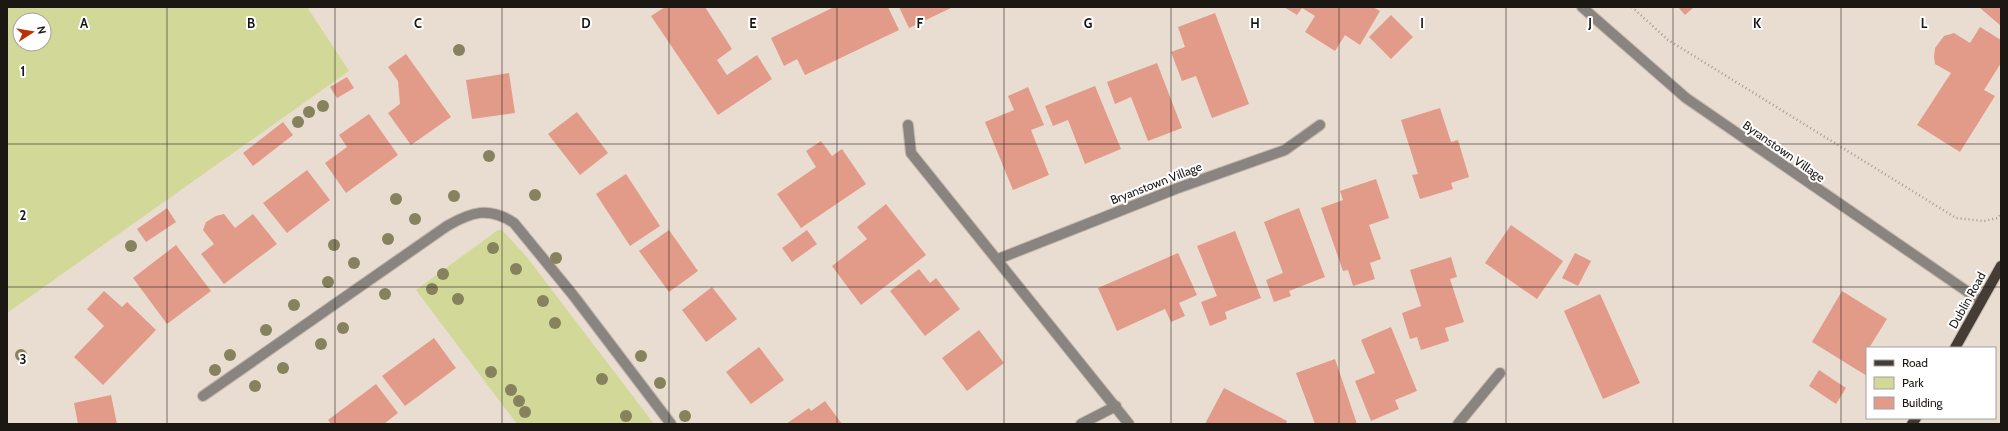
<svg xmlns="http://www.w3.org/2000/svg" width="2008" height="431" viewBox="0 0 2008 431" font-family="Cabin,sans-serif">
<rect width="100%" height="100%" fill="#e9dcd1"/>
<path fill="#d2d897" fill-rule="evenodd" d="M7 7H307L349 71 7 313ZM20 20H44V44H20Z
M498 230H502L526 256 654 424H517L416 290Z"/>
<path fill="#e39b89" d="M665 7H705L732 49 717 60 727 75 757 55 772 79 718 115 651 16Z
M834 7H888L899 30 805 75 797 59 784 66 771 38Z
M899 7H953L909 28Z
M1284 7H1373L1380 11 1360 45 1345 35 1335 51 1305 32 1315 16 1302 8 1297 15Z
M1678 7H1694L1685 15Z
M1979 7H2001V26Z
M1215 13 1249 104 1212 118 1196 76 1182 81 1171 52 1185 47 1178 27Z
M1391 15 1413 37 1391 59 1369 37Z
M1980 27 2001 40V63L1984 90 1995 96 1960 152 1917 125 1951 73 1935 64 1934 57 1935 48 1944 36 1954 33 1970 43Z
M406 54 451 117 411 145 388 113 400 104 398 81 388 67Z
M1157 63 1182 128 1148 141 1131 97 1115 104 1107 82Z
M509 73 515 113 472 119 466 80Z
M347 77 354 88 337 98 330 87Z
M1095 86 1121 149 1085 164 1068 120 1053 126 1045 106Z
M1028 87 1044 125 1031 130 1049 175 1013 190 985 122 1014 110 1008 96Z
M1440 108 1451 142 1458 140 1469 177 1451 183 1453 189 1420 199 1412 175 1418 174 1401 120Z
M577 112 608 153 580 175 548 134Z
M369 114 398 155 346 193 325 163 347 147 339 135Z
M283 122 293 135 253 166 243 153Z
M821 141 832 156 842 149 866 184 801 228 777 194 816 167 806 151Z
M307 170 330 200 287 233 263 203Z
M626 174 660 226 630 246 596 194Z
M1376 179 1389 218 1369 225 1381 259 1370 263 1375 279 1353 286 1348 270 1343 271 1321 208 1343 200 1340 191Z
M886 204 926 255 861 305 832 266 867 239 857 227Z
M167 208 176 222 146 242 137 229Z
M1299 208 1325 277 1289 291 1291 296 1274 302 1266 280 1283 273 1264 222Z
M224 214 235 228 253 214 277 244 224 284 201 254 214 244 203 230 206 222 216 216Z
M1511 225 1563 261 1537 299 1485 263Z
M669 230 698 271 669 292 639 251Z
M807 230 817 244 792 262 782 248Z
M1235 231 1261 298 1225 312 1227 319 1210 326 1201 302 1217 296 1197 246Z
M176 245 211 291 167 324 133 278Z
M1178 253 1197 295 1179 303 1185 316 1171 322 1165 309 1117 331 1098 288Z
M1575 253 1591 261 1578 286 1562 278Z
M1451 257 1457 277 1450 279 1464 322 1445 328 1449 341 1421 350 1417 337 1410 339 1402 313 1421 306 1410 270Z
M919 269 930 283 936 278 960 309 925 336 890 291Z
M712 287 737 319 706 342 682 310Z
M104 291 122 307 127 302 156 330 103 385 74 357 104 326 87 309Z
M1842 291 1887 319 1869 348H1867V376L1812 342Z
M1600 294 1640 383 1603 399 1564 311Z
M1391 327 1417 391 1395 400 1399 409 1371 421 1355 381 1375 373 1361 340Z
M979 330 1004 363 967 391 942 358Z
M434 338 456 368 405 406 382 376Z
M759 347 784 380 751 404 726 372Z
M1335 359 1357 424H1315L1296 373Z
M1819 370 1846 388 1836 404 1809 386Z
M376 384 398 413 384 424H331L328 420Z
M1224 388 1287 421 1286 424H1205Z
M111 395 117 424H78L74 403Z
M825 401 842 424H786L809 408 811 411Z"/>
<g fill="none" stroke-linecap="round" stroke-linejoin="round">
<defs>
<path id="minor" d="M1582 7 1686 98 1981 301
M908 125 911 153 1129 424
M998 259 1178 188 1285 150 1320 125
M203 396 447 226C471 212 489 206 514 223L573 295 671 424
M1081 424 1116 406
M1458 424 1500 373"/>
<path id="major" d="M1955 348 2001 266
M1912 424 1916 418"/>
</defs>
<use href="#minor" stroke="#c4b9af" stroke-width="12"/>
<use href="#major" stroke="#c4b9af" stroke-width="12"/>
<path stroke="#a59b92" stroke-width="2.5" stroke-dasharray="1 3" stroke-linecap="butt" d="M1632 7 1668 40 1956 218 1984 221 1998 218 2001 214"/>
<use href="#minor" stroke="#8a8480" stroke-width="10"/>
<use href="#major" stroke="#463c36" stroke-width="10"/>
</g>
<g fill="#86825e">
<circle cx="459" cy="50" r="6"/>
<circle cx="323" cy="106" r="6"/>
<circle cx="309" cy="112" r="6"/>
<circle cx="298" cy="122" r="6"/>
<circle cx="489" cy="156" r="6"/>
<circle cx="535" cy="195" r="6"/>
<circle cx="454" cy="196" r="6"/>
<circle cx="396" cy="199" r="6"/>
<circle cx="415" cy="219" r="6"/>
<circle cx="388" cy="239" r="6"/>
<circle cx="334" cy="245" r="6"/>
<circle cx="131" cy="246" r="6"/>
<circle cx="493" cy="248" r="6"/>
<circle cx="556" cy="258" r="6"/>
<circle cx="354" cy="263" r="6"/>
<circle cx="516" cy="269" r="6"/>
<circle cx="443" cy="274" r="6"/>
<circle cx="328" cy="282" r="6"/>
<circle cx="432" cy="289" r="6"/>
<circle cx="385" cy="294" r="6"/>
<circle cx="458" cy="299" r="6"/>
<circle cx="543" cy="301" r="6"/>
<circle cx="294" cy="305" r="6"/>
<circle cx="555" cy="323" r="6"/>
<circle cx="343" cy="328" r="6"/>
<circle cx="266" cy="330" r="6"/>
<circle cx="321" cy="344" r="6"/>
<circle cx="21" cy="355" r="6"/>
<circle cx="230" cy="355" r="6"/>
<circle cx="641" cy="356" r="6"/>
<circle cx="283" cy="368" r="6"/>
<circle cx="215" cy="370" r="6"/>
<circle cx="491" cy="372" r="6"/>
<circle cx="602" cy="379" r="6"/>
<circle cx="660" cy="383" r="6"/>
<circle cx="255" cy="386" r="6"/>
<circle cx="511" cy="390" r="6"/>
<circle cx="519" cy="401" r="6"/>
<circle cx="525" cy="412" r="6"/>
<circle cx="626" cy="416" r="6"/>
<circle cx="685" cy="416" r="6"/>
</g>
<path fill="none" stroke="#1b1713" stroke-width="1" stroke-opacity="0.55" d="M167 7V424M335 7V424M502 7V424M669 7V424M837 7V424M1004 7V424M1171 7V424M1339 7V424M1506 7V424M1673 7V424M1841 7V424M7 144H2001M7 287H2001"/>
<g text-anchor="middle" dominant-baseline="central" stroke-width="4" stroke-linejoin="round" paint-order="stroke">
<g font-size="12" fill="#1b1713" stroke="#fff">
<text transform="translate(1784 151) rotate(35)">Byranstown Village</text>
<text transform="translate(1156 183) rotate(-21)">Bryanstown Village</text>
<text transform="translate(1967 300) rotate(-61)">Dublin Road</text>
</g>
</g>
<g font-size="13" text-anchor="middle" font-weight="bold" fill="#1b1713" stroke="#fff" stroke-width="4" stroke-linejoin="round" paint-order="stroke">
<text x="84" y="28">A</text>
<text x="251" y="28">B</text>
<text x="418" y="28">C</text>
<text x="586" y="28">D</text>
<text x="753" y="28">E</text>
<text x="920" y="28">F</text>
<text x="1088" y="28">G</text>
<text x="1255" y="28">H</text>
<text x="1422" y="28">I</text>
<text x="1590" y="28">J</text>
<text x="1757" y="28">K</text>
<text x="1924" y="28">L</text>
<text x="23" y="76">1</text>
<text x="23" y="220">2</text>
<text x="23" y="364">3</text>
</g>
<rect width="2008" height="431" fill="none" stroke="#1b1713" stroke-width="16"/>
<rect x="1866" y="347" width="130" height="72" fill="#ffffff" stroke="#a4a2a1"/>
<rect x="1874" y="360" width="20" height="6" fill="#463c36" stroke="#a4a2a1"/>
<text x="1902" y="367" font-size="12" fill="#1b1713">Road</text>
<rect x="1874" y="377" width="20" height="12" fill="#d2d897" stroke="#a4a2a1"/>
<text x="1902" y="387" font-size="12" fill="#1b1713">Park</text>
<rect x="1874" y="397" width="20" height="12" fill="#e39b89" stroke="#a4a2a1"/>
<text x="1902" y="407" font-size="12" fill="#1b1713">Building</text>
<g transform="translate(32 32) rotate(78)"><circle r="19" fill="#ffffff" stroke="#a4a2a1"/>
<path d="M0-3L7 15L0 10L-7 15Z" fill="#ba3008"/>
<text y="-6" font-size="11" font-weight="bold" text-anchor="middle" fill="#1b1713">N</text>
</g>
</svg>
